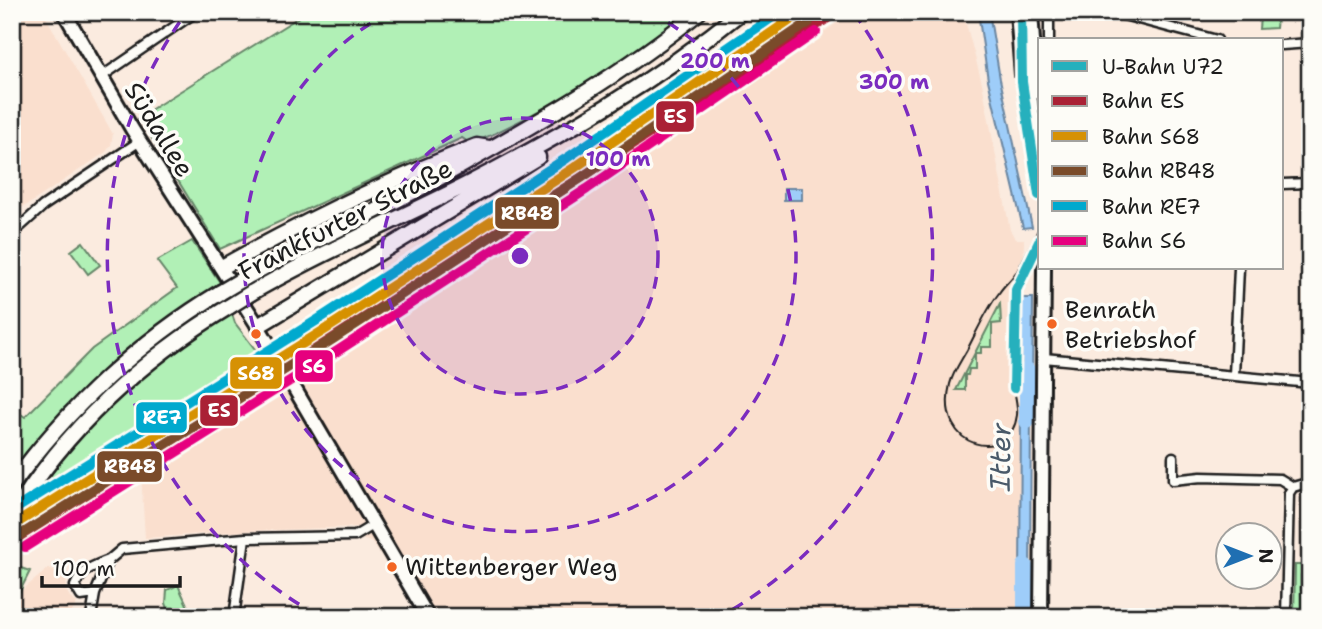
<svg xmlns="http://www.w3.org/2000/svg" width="1322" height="629" viewBox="0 0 1322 629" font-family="'Shantell Sans',sans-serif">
<rect width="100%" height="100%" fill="#fbebdf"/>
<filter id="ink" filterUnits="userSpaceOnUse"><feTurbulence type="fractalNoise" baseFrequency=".0143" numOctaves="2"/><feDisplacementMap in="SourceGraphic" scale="14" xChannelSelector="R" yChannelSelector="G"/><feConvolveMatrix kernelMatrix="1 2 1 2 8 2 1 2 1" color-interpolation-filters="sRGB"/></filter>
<g filter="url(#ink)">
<path fill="#fadfce" d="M35 12H43L113 134 111 145 106 152 29 204 12 212V25Z
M853 12H963L982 83 1010 230 1016 239H1024L1023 285 1018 306 1016 401 1020 402 1021 616 433 617 371 542 364 540 357 527 245 531 145 538 141 473 279 386 523 238Z
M49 568 67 577 66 590 70 597 77 603 69 617H12V609L20 592Z"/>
<path fill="#b1f0b6" stroke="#668669" stroke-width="2" d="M307 12H688C619 63 551 110 471 144L462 138 220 249 139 117Z
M1260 17 1277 18 1276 28 1259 29Z
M192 241 221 284 64 408 12 469V408L25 417 92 349 177 288 157 261Z
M83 242 100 265 88 274 71 251Z
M1000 304 1001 323 992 324V347H981V353H975V369H969L968 375H965V390H956Z
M232 314 235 323 261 357 235 369 68 475 65 481 29 503C81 425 153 363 232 314Z
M12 565 30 571 12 607Z
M1295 565H1310L1307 574 1301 575V590L1304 593V617H1294Z
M178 585 189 609 171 617 166 603 167 590Z"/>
<path fill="#9ecdf9" stroke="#6a86a1" stroke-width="2" d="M978 12H989L1000 79 1032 227 1023 228 988 80Z
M784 188H802V200H784Z
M1022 298H1033L1032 390H1021Z
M1021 402H1031L1030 587H1020Z"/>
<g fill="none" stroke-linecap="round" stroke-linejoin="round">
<path stroke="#9ecdf9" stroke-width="16" d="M1027 421V370
M1025 617V566"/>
<defs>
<path id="street" d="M1049 12V40
M1112 12 1217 40
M1282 45 1310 43
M101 77 196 12
M1282 184 1310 183
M12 234 43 206 140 141
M1044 358 1310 383
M1234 375 1239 268
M1173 457V480L1201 477 1280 479 1293 487
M95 594 81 596 75 586C82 569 94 566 109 560
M91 617 95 594 109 560 122 549 245 538 355 536 375 524
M234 617 245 538
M1286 617 1289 493 1293 487 1310 482"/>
<path id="secondary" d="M64 12 132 129 258 326 428 617"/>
<path id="primary" d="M1017 12 1022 75 1031 101 1040 165
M1031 12 1035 70 1031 97
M1041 617 1044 268"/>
<path id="highway" d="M222 267C307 220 386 181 477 146L489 148
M243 279C313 239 387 208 457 168 540 121 625 73 699 12
M251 293C320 253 395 221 466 185 563 135 656 81 741 12
M258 326 538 157
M12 485C67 408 140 341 221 292
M12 518C63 430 144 358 230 306"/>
</defs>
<use href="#street" stroke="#1c1c1c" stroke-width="13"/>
<use href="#secondary" stroke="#1c1c1c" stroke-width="18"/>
<use href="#primary" stroke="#1c1c1c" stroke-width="18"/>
<use href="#highway" stroke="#1c1c1c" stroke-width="19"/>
<use href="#street" stroke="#fdfcf7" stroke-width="8"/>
<use href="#secondary" stroke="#fdfcf7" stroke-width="12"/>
<use href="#primary" stroke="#fdfcf7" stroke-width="12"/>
<use href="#highway" stroke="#fdfcf7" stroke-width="14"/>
<path stroke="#1c1c1c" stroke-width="2" d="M1039 195 1040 202
M1013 279 1040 226
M1014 388C1015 397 1018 406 1017 415 1011 465 934 451 950 384 953 372 961 361 967 350 977 331 986 310 999 293 1004 285 1011 280 1016 272"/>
<defs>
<path id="highway-bridge" d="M221 292 243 279
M230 306 251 293"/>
</defs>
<use href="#highway-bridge" stroke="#1c1c1c" stroke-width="19" stroke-linecap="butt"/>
<use href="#highway-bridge" stroke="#fdfcf7" stroke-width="14"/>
<defs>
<path id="rail-1" d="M12 541 290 366 837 12"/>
<path id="rail-2" d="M12 526 326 329 574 168 802 12"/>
<path id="rail-3" d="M19 536 333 339 581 178 809 22"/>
<path id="rail-4" d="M12 511 319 319 567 158 780 12"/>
<path id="rail-5" d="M25 547 339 350 587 189 816 32"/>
</defs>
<use href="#rail-1" stroke="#fdfcf7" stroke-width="16"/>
<use href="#rail-2" stroke="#fdfcf7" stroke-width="16"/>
<use href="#rail-3" stroke="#fdfcf7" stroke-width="16"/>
<use href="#rail-4" stroke="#fdfcf7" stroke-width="16"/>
<use href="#rail-5" stroke="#fdfcf7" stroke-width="16"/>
<use href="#rail-1" stroke="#aa2135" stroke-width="10"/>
<use href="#rail-2" stroke="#d69104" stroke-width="10"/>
<use href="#rail-3" stroke="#7a4b2a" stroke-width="10"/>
<use href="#rail-4" stroke="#00a9ce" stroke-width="10"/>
<use href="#rail-5" stroke="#e6007e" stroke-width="10"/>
<defs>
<path id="metro-1" d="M1021 12 1022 82 1039 195
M1014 388 1016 290 1040 240"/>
</defs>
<use href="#metro-1" stroke="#fdfcf7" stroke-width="16"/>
<use href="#metro-1" stroke="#25b0bd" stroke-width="10"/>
</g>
</g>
<circle cx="520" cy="256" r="138" fill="#7b2cbf" fill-opacity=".12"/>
<g fill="none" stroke="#7b2cbf" stroke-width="3.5" stroke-dasharray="12 9">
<circle cx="520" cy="256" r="138"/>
<path d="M650 12A276 276 0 1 1 390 12"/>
<path d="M317 615A413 413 0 0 1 186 13M854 13A413 413 0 0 1 723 615"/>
</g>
<g fill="#f26522" stroke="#fdfcf7" stroke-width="2.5">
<circle cx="1052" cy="324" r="6"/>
<circle cx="256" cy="334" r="6"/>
<circle cx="392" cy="567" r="6"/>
</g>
<g text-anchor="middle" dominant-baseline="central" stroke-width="7" stroke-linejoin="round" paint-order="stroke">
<g font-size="24" fill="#1c1c1c" stroke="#fdfcf7" text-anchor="start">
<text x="1065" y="310">Benrath<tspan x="1065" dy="30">Betriebshof</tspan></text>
<text x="405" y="567">Wittenberger Weg</text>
</g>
<g font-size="26" fill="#1c1c1c" stroke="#fdfcf7">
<text transform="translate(160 129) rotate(58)">Südallee</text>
<text transform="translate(345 219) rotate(-27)">Frankfurter Straße</text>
</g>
<g font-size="28" font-style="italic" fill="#4a5a69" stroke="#fdfcf7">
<text transform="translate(1000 457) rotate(-89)">Itter</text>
</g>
</g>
<circle cx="520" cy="256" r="10" fill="#7b2cbf" stroke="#fdfcf7" stroke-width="3.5"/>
<g font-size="21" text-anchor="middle" font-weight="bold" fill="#7b2cbf" stroke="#fdfcf7" stroke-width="7" stroke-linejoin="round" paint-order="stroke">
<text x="715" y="68">200 m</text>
<text x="894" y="89">300 m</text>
<text x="618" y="166">100 m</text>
</g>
<g stroke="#fdfcf7" stroke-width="2.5">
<rect x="655" y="100" width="40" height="33" rx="7" fill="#aa2135"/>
<rect x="494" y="196" width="66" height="34" rx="7" fill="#7a4b2a"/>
<rect x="294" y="349" width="40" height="34" rx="7" fill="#e6007e"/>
<rect x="229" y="356" width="54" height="34" rx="7" fill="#d69104"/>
<rect x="199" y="394" width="40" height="33" rx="7" fill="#aa2135"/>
<rect x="135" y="401" width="53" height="33" rx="7" fill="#00a9ce"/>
<rect x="96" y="450" width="67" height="33" rx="7" fill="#7a4b2a"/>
</g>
<g font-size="19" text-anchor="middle" font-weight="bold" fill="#fff">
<text x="675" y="123">ES</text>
<text x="527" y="220">RB48</text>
<text x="314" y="373">S6</text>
<text x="256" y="380">S68</text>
<text x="219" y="417">ES</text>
<text x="162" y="424">RE7</text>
<text x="130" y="473">RB48</text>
</g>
<rect width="1322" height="629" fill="none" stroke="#fdfcf7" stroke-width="42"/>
<rect x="21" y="21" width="1280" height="587" fill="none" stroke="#1c1c1c" stroke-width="2.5" filter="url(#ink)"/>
<rect x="1038" y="38" width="245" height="231" fill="#fdfcf7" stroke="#a3a29f" stroke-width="2"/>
<rect x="1052" y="61" width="35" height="10" fill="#25b0bd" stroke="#a3a29f" stroke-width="2"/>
<text x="1102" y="74" font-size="21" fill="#1c1c1c">U-Bahn U72</text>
<rect x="1052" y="96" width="35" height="10" fill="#aa2135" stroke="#a3a29f" stroke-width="2"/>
<text x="1102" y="108" font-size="21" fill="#1c1c1c">Bahn ES</text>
<rect x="1052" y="131" width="35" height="10" fill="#d69104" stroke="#a3a29f" stroke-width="2"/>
<text x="1102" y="144" font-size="21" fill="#1c1c1c">Bahn S68</text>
<rect x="1052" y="166" width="35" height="10" fill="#7a4b2a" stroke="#a3a29f" stroke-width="2"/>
<text x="1102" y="178" font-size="21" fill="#1c1c1c">Bahn RB48</text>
<rect x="1052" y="201" width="35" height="10" fill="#00a9ce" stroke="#a3a29f" stroke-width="2"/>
<text x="1102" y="214" font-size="21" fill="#1c1c1c">Bahn RE7</text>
<rect x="1052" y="236" width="35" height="10" fill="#e6007e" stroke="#a3a29f" stroke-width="2"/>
<text x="1102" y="248" font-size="21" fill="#1c1c1c">Bahn S6</text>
<g transform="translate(1249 556) rotate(90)"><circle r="33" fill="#fdfcf7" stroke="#a3a29f" stroke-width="2"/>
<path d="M0-5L12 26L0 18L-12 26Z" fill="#1f6fb2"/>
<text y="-10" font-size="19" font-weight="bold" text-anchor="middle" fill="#1c1c1c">N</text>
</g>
<path d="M42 576v10h138v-10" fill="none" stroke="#1c1c1c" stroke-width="3.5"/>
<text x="52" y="576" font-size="21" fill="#1c1c1c" stroke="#fdfcf7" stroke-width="5" paint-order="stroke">100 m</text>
</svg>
